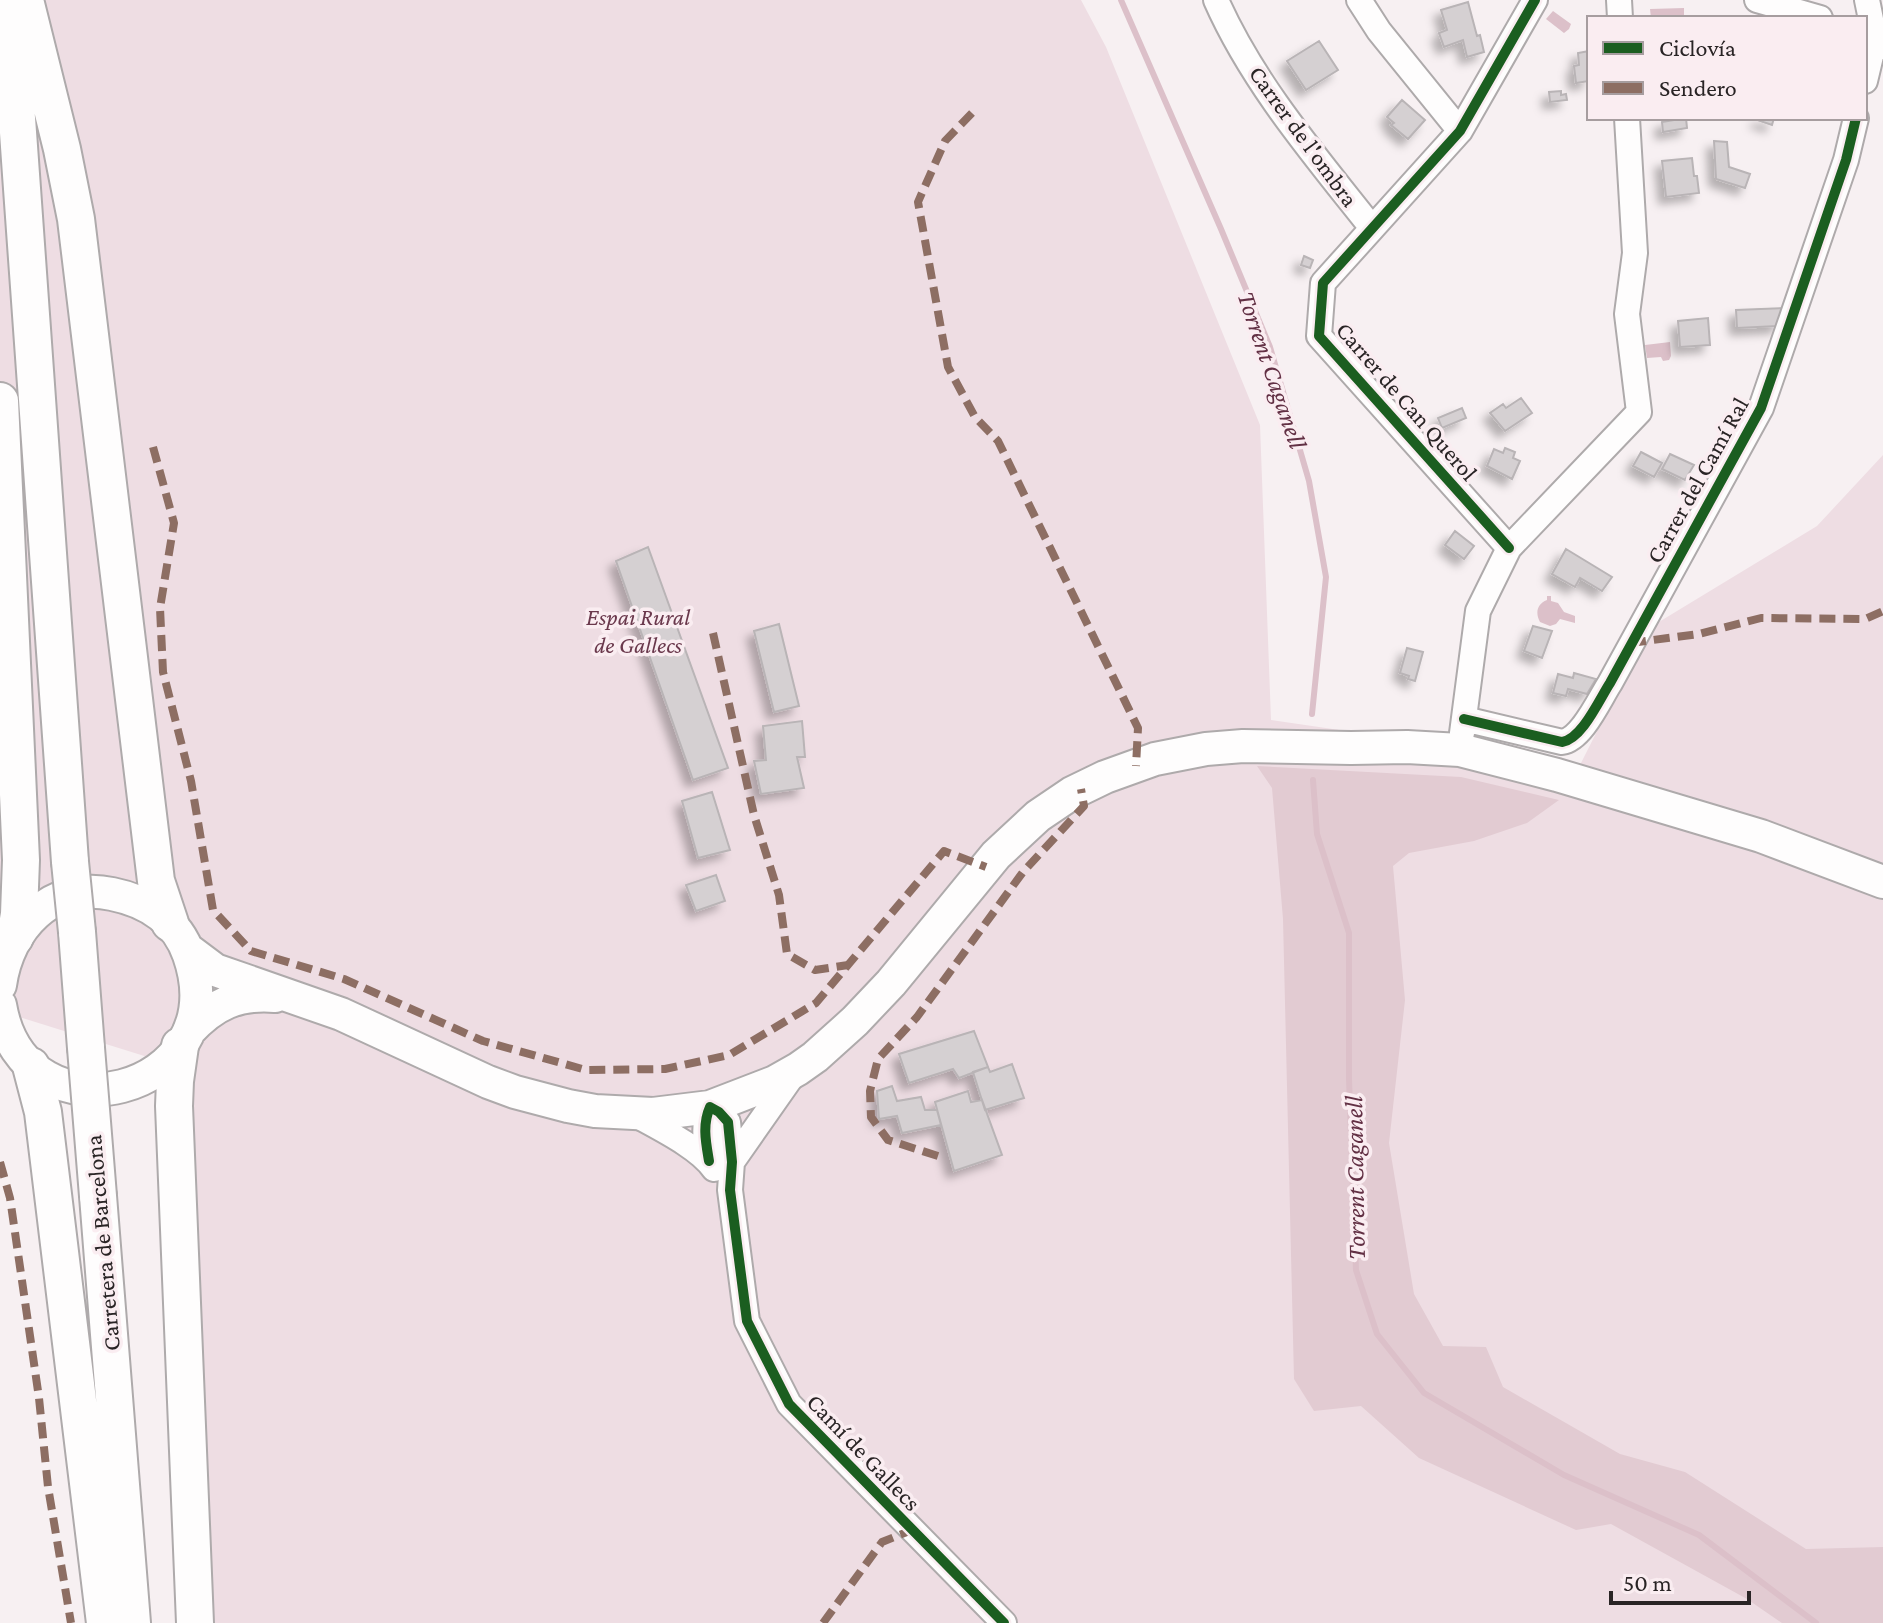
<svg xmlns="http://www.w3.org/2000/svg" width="1883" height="1623" viewBox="0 0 1883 1623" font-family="'Crimson Pro',serif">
<defs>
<filter id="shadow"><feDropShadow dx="-7" dy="7" stdDeviation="4" flood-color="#0004"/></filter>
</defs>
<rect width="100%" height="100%" fill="#f7f0f2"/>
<path fill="#eedde3" d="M0 0H1081L1106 47 1260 425 1271 720 1580 765 1649 628 1817 526 1883 455V1623H204L186 1069 0 1011Z"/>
<path fill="#e2cbd2" d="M1257 766 1461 777 1559 800 1527 823 1474 841 1409 853 1393 866 1405 1000 1389 1143 1414 1294 1443 1346 1486 1347 1503 1387 1620 1454 1685 1472 1806 1549 1883 1547V1623H1782L1747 1599 1611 1524 1576 1530 1419 1458 1361 1406 1314 1411 1294 1379 1283 919 1272 788Z"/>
<path fill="#dcc0c9" d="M1684 8V18H1651L1650 9Z
M1553 11 1571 24 1569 29 1564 33 1546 19Z
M1670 342 1671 356 1669 360 1663 361 1661 357 1647 358 1645 345Z
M1547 596H1551V601L1558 603 1564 612 1575 616V623L1560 619 1556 624 1550 626 1540 622C1535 613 1537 604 1547 600Z"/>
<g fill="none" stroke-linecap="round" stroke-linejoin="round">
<path stroke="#dcc0c9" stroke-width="6" d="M1121 0 1221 229 1270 347 1309 481 1326 577 1312 714
M1313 780 1317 834 1349 933V1079L1356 1270 1377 1334 1424 1393 1564 1475 1699 1535 1816 1623"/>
</g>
<path fill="#d5d0d2" stroke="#b9b4b6" stroke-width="2" filter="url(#shadow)" d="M1468 2 1477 36 1480 35 1484 52 1467 57 1463 40 1444 47 1439 33 1447 30 1441 10Z
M1319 41 1338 70 1306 90 1287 61Z
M1589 51V81L1576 83 1574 66 1579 65 1578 53Z
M1561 91V95L1566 94 1567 100 1550 102 1549 92Z
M1402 100 1425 120 1408 139 1391 125 1394 123 1387 117Z
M1686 118 1687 128 1663 132 1662 122Z
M1758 118H1774L1772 125 1757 120Z
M1714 141 1727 142 1729 167 1750 174 1745 188 1716 179Z
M1692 158 1694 176H1697L1699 193 1666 197 1662 161Z
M1304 256 1313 260 1310 268 1301 265Z
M1785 308 1778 326 1737 328 1736 310Z
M1708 318 1710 345 1680 347 1678 321Z
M1521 398 1532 413 1505 431 1490 413 1503 404 1506 408Z
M1462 408 1466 418 1442 428 1438 418Z
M1505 448 1515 452 1513 458 1520 461 1512 479 1487 466 1494 449 1503 453Z
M1641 452 1662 463 1654 477 1633 466Z
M1670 454 1694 465 1685 480 1662 469Z
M1455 531 1474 546 1464 559 1445 545Z
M648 547 728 768 693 780 616 561Z
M1566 549 1612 577 1602 591 1580 578 1575 587 1552 574Z
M779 624 799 706 774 712 754 631Z
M1533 626 1552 631 1542 658 1524 651Z
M1407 648 1423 652 1415 681 1408 679 1409 676 1400 673Z
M1574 673 1596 679 1587 694 1568 689 1566 696 1553 693 1558 674 1573 678Z
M802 721 805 757H797L804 788 761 794 754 761 766 760 763 726Z
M712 792 730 850 698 858 682 801Z
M716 875 725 901 696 911 686 885Z
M974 1031 988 1067 959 1078 953 1069 909 1083 899 1054Z
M1012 1064 1024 1098 985 1110 973 1072 988 1067 990 1072Z
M892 1086 897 1101 921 1097 925 1110H937L941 1125 902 1133 897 1116 879 1119 877 1091Z
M968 1091 971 1102 982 1100 1002 1155 954 1171 935 1102Z"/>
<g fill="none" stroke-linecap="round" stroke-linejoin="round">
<defs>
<path id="minor" d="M1216 0C1253 84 1316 157 1372 228
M1359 0 1379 31 1460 131
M1619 0 1620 18
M1757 0 1820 18
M1867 0 1875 39 1883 47
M1865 81 1875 39
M1509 548 1319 336 1323 283 1460 131 1535 0
M1464 719 1562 742C1582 739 1599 700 1610 683L1761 408 1846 160 1856 118
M1462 733 1478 611 1509 548 1639 412 1627 314 1635 253 1627 118
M634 1114C657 1127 699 1147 714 1169
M709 1161C706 1143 702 1125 710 1107L719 1112 728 1122 732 1162 730 1190 747 1321 789 1404 1004 1623
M732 1162 795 1072"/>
<path id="major" d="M187 949 215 970 341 1014 488 1082 515 1092 568 1106 595 1111 653 1114 710 1107 775 1082 798 1069 815 1057 855 1021 891 983 996 855 1038 816 1072 793 1105 777 1155 759 1206 749 1243 746 1351 748 1407 747 1460 750 1557 775 1761 836 1883 882
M0 985C8 928 51 881 112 894 147 901 177 920 189 955 238 1095 24 1148 0 1005
M189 1031C214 1004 238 993 275 996"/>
<path id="highway" d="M25 0 62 149 76 219 156 881 170 923
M9 6 70 862
M0 401 21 860 19 914 15 937
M77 932 86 1048
M180 1046 175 1081 174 1106 195 1623
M31 1066 43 1112 105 1623
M98 1196 132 1623"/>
</defs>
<use href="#minor" stroke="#aeaaab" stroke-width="28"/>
<use href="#major" stroke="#aeaaab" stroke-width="36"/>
<use href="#highway" stroke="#aeaaab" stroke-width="40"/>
<use href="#minor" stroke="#fefdfd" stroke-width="24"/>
<use href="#major" stroke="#fefdfd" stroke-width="32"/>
<use href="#highway" stroke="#fefdfd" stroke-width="36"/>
<defs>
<path id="highway-bridge" d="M70 862 77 932
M86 1048 98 1196"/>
</defs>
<use href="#highway-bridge" stroke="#aeaaab" stroke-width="40" stroke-linecap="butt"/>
<use href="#highway-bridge" stroke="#fefdfd" stroke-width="36"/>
<path stroke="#8d6e63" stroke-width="8" stroke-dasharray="16 8" stroke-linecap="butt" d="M972 113 945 141 918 202 948 367 975 417 998 441 1138 728 1136 766
M153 447 174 523 160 608 163 672 191 781 213 910 251 951 344 979 483 1041 586 1070 665 1069 729 1055 816 1003 944 851 986 867
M713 633 754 815 779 895 787 954 815 970 848 965
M1630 643 1699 634 1761 618 1865 619 1883 611
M938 1156 888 1140 871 1117 870 1091 878 1059 917 1017 1023 872 1084 806 1081 789
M0 1162 10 1198 39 1398 48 1487 71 1623
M823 1623 882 1542 912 1530"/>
<defs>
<path id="cycleway" d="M1509 548 1319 336 1323 283 1460 131 1535 0
M1464 719 1562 742C1582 739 1599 700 1610 683L1761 408 1846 160 1856 118
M709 1161C706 1143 702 1125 710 1107L719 1112 728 1122 732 1162 730 1190 747 1321 789 1404 1004 1623"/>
</defs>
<use href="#cycleway" stroke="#faedf1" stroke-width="15"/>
<use href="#cycleway" stroke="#1b5e20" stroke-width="10"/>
</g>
<g text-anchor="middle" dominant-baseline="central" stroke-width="7" stroke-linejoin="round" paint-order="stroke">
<g font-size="24" fill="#292425" stroke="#faedf1">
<text transform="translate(1304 136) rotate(54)">Carrer de l'ombra</text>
<text transform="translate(1407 401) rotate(49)">Carrer de Can Querol</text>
<text transform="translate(1697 480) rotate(-61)">Carrer del Camí Ral</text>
<text transform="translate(102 1243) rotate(-95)">Carretera de Barcelona</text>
<text transform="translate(864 1452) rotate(46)">Camí de Gallecs</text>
</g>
<g font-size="24" font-style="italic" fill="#6a384c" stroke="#faedf1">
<text x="638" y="616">Espai Rural<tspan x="638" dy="28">de Gallecs</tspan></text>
</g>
<g font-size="26" font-style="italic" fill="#623044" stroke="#faedf1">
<text transform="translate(1272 370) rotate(71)">Torrent Caganell</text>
<text transform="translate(1355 1178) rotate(-91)">Torrent Caganell</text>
</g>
</g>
<rect x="1587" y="16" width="280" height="104" fill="#faedf1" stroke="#a69d9f" stroke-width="2"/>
<rect x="1603" y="42" width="40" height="12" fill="#1b5e20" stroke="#a69d9f" stroke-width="2"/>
<text x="1659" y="56" font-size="24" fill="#292425">Ciclovía</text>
<rect x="1603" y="82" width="40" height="12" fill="#8d6e63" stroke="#a69d9f" stroke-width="2"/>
<text x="1659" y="96" font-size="24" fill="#292425">Sendero</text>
<path d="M1611 1591v12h138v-12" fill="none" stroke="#292425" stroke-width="4"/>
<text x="1623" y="1591" font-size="24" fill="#292425" stroke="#faedf1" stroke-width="6" paint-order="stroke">50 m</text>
</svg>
